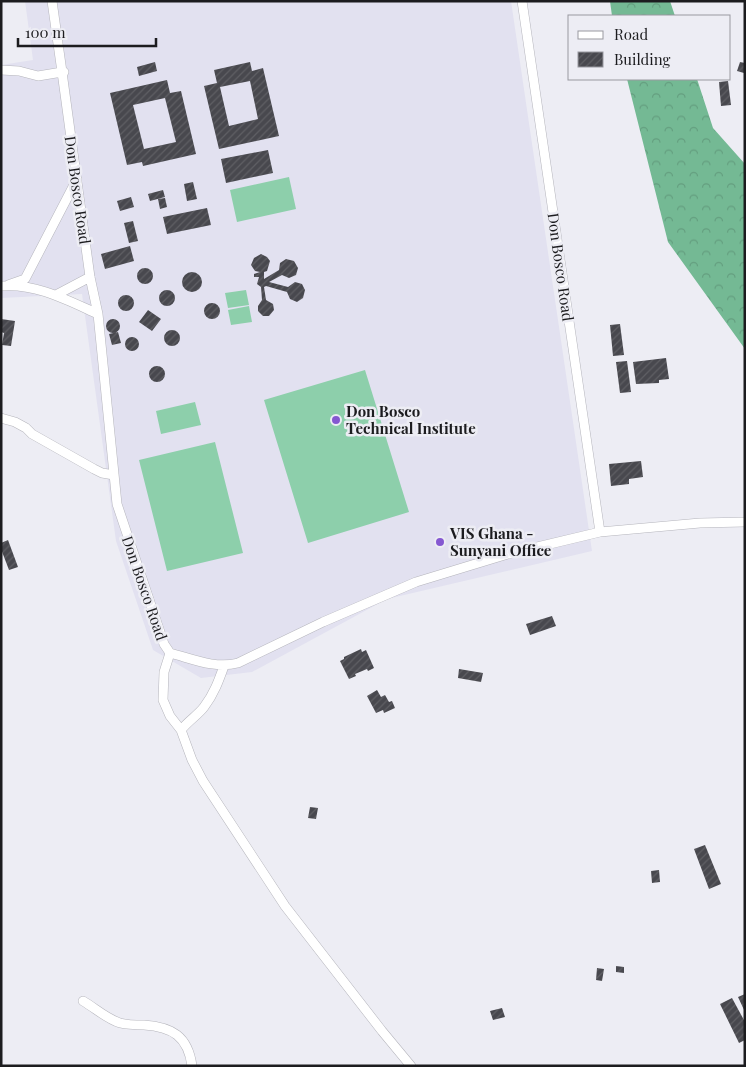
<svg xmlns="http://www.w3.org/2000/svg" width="746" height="1067" viewBox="0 0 746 1067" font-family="'Playfair Display',serif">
<defs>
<pattern id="forest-crowns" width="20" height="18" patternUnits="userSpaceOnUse" patternTransform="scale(1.25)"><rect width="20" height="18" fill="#74b994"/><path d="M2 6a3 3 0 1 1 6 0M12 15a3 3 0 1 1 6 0" fill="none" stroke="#649e7f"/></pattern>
<pattern id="building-hatch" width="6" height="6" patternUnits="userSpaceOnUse" patternTransform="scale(1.25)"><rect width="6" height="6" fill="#48484e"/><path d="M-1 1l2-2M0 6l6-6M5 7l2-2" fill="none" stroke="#5f5f64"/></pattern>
</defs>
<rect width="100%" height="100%" fill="#ededf4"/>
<path fill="#e2e1f0" d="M25 1H511L592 551 387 599 252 672 201 678 153 650 116 541 82 294 1 298V65L33 60Z"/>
<path fill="url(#forest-crowns)" d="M610 1H670L675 16H612Z
M627 79H697L713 128 745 164V349L668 242Z"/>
<path fill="#8dcfab" d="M289 177 296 209 237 222 230 190Z
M246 290 249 305 228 308 225 293Z
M249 306 252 322 231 325 228 310Z
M365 370 409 512 308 543 264 400Z
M195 402 201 425 161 434 156 411Z
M215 442 243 553 167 571 139 460Z"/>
<path fill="url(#building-hatch)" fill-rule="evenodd" d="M155 62 157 71 139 76 137 67Z
M250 62 252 71 263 68 279 136 219 149 204 86 217 83 214 70ZM250 81 258 119 229 126 220 87Z
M740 62 745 63 744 73 737 71Z
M167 80 170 93 181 91 196 154 143 166 142 162 127 165 110 93ZM165 98 176 142 144 149 133 105Z
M728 81 731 105 721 106 719 82Z
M268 150 273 173 226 183 221 159Z
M193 182 197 199 187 201 184 184Z
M163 190 165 197 150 201 148 194Z
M131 197 134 207 120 211 117 201Z
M165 198 167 207 160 209 158 199Z
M207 208 211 225 167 234 163 217Z
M133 221 138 241 129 243 124 223Z
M130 246 134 261 105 269 101 254Z
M261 254 267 257 270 261 267 271 264 272V279L279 270 280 263 286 259 294 261 298 268 296 275 289 278 282 275 269 282 288 287 295 282 302 284 305 290 303 298 297 302 290 299 287 292 266 286 264 287 266 300 273 304 274 310 269 316H263L258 311V306L262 300 261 287 257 284 259 277H254V274L260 272 255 271 251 265 254 258Z
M137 276a8 8 0 1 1 16 0a8 8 0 1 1-16 0Z
M182 282a10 10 0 1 1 20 0a10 10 0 1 1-20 0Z
M159 298a8 8 0 1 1 16 0a8 8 0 1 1-16 0Z
M118 303a8 8 0 1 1 16 0a8 8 0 1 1-16 0Z
M204 311a8 8 0 1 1 16 0a8 8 0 1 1-16 0Z
M148 310 161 319 152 331 139 322Z
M1 319 15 321 11 346 2 345 4 333 1 332Z
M106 326a7 7 0 1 1 14 0a7 7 0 1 1-14 0Z
M620 324 624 355 613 356 610 325Z
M164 338a8 8 0 1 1 16 0a8 8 0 1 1-16 0Z
M118 332 121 343 112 345 109 334Z
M125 344a7 7 0 1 1 14 0a7 7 0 1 1-14 0Z
M666 358 669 379 659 380V383L636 384 633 362Z
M627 361 631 392 620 393 616 362Z
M149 374a8 8 0 1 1 16 0a8 8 0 1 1-16 0Z
M641 461 643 477 629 479V484L611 486 609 464Z
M8 540 18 567 9 570 1 549V543Z
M552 616 556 626 530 635 526 624Z
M361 649 362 652 366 650 374 668 368 671 367 669 355 674 356 676 349 679 340 661 344 659V657Z
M459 669 483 673 481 682 458 678Z
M377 690 381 697 385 695 389 702 392 701 395 708 384 713 383 710 376 713 367 696Z
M310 807 318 808 316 819 308 818Z
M705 845 721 884 709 889 694 849Z
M659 870 660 882 652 883 651 871Z
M616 966 624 967V973L616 972Z
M597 968 604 969 602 981 596 980Z
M745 994V1012L738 997Z
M732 998 745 1022V1040L739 1043 720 1004Z
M502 1008 505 1017 493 1020 490 1011Z"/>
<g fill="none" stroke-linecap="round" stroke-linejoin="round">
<defs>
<path id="minor" d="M522 1 600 532
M1 70 19 71 38 76 62 72 52 1
M64 72H62L90 277 98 314 117 504 164 644 170 653C193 659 215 669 238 663L323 622 416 582 508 554 600 532 700 523 745 522
M8 285 25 279 77 179
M1 286C36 283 67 300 98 314
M56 295 90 277
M1 418 15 422 26 428 32 434 94 469 102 473 114 475
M170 653 164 672 163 700 170 716 181 730 192 760 203 781 285 906 382 1031 411 1066
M181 730C188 721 198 715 204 707 214 694 219 680 224 666
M83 1001C95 1008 107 1019 120 1023 128 1025 136 1025 144 1025 172 1027 188 1036 192 1066"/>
</defs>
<use href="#minor" stroke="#b5b5bc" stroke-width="10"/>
<use href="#minor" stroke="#fff" stroke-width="9"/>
</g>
<g fill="#8558d1" stroke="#ededf4" stroke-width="2">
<circle cx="336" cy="420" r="5"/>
<circle cx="440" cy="542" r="5"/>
</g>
<g text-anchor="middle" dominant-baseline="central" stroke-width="5" stroke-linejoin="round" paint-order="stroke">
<g font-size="15" fill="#1c1c1f" stroke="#ededf4">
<text transform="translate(78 190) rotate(82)">Don Bosco Road</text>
<text transform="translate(561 267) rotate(82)">Don Bosco Road</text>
<text transform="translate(145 588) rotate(71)">Don Bosco Road</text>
</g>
<g font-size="15" font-weight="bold" fill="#1c1c1f" stroke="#ededf4" text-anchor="start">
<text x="346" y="411">Don Bosco<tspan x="346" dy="17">Technical Institute</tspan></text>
<text x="450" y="533">VIS Ghana -<tspan x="450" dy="17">Sunyani Office</tspan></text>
</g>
</g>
<rect width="746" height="1067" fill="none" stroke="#1c1c1f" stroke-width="5"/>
<rect x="568" y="15" width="162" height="65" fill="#ededf4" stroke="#99999f"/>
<rect x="578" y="31" width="25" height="8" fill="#ffffff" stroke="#99999f"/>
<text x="614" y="40" font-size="15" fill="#1c1c1f">Road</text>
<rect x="578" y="52" width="25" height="15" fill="url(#building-hatch)" stroke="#99999f"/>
<text x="614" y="65" font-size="15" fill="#1c1c1f">Building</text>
<path d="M18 38v8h138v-8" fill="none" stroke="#1c1c1f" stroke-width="2.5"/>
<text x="25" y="38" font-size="15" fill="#1c1c1f" stroke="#ededf4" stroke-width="4" paint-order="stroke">100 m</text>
</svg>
